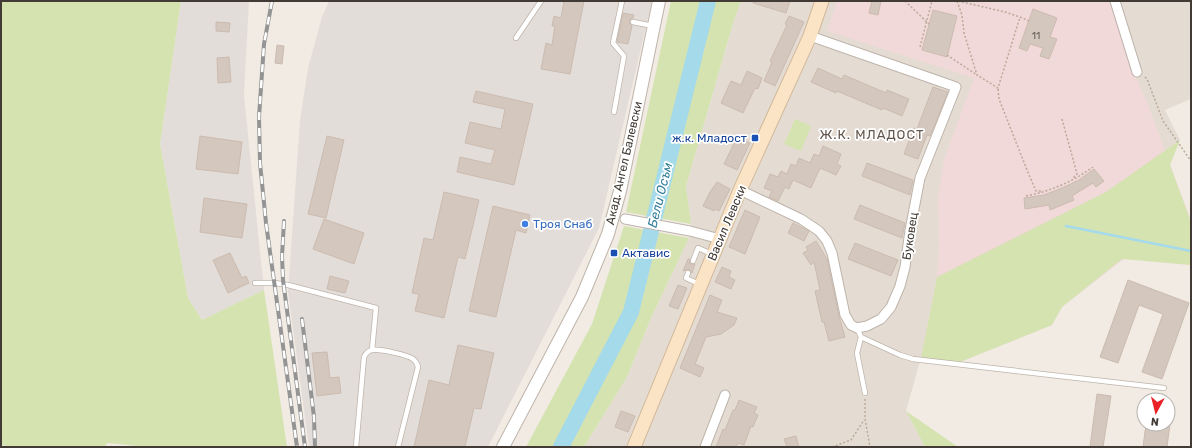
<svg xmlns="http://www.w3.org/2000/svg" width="1192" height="448" viewBox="0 0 1192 448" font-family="Rubik,sans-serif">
<rect width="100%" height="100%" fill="#f1ebe4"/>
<path fill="#e4dcd3" d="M741 1H1191V99L1165 110 1180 140 1106 192 921 358 906 411 925 447H584L627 377 651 318 689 238 691 224 686 186 734 20Z"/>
<path fill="#e3ddd9" d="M181 1H249L244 95 264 290 202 320 188 298 160 144Z
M329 1H652L599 228 488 447H309L288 292 300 120 308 68 322 17Z"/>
<path fill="#f1d8d9" d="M837 1H1114L1134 73 1148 105 1191 221V265L1125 258 1062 307 1052 325 960 362 921 358 937 277 939 250 938 197 944 160 974 78 827 31Z"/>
<path fill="#d5e3b0" d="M1 1H181L160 144 188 298 202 320 264 290 287 447H149L107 443 105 447H12L1 445Z
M671 1H741L734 20 686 186 691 224 626 212Z
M795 119 811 126 801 151 784 144Z
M1180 140 1170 165 1191 222V265L1122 259 1062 307 1052 325 960 362 921 358 937 277 1106 192Z
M624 226 689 238 651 318 627 377 584 447H526L592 324Z
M906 411 958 447H925Z"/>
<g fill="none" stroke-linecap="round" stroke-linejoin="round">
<path stroke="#a4daea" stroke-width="2.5" d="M1066 226 1191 251"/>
<path stroke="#a4daea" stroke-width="16" d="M561 447 631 312 708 1"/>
</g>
<path fill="#d4c7be" stroke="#ccbbaf" d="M564 1H584L570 74 541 69 546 43 552 45 555 26H552L554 16 561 18Z
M754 1H790L786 13 753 3Z
M872 1H881L878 15 869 13Z
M1033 9 1057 18 1050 37 1057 39 1049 59 1040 56 1043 48 1030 44 1027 51 1019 48Z
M933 10 957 16 947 57 922 50Z
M623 13 634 15 633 18 630 19 629 22 632 26 628 44 617 42Z
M789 16 804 22 775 86 764 81 772 62 770 61 787 25 785 24Z
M216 22 230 23 229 32 216 31Z
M277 45 284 46 282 64 275 63Z
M229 57 231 82 218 83 217 58Z
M818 68 842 79 844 75 886 93 887 90 909 99 902 116 883 108 882 110 837 91 836 93 811 82Z
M747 71 762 78 758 89 755 88 743 113 721 103 731 81 741 85Z
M933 87 948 92 930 136 927 135 918 159 904 154 914 128 917 129Z
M476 91 533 104 514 185 457 172 460 157 491 164 495 150 465 143 470 122 501 129 505 109 473 102Z
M200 136 242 142 238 174 196 169Z
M327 136 344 140 326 218 308 214Z
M737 137 750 143 737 170 724 164Z
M823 146 841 154 837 164 841 166 836 175 820 168 811 188 793 180 789 189 785 187 778 201 769 197 772 191 764 188 770 174 778 177 781 171 787 174 791 164 796 166 799 158 810 163 814 154 819 156Z
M867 163 913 180 910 195 862 176Z
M1094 169 1104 181 1096 187 1093 183 1072 196 1074 200 1050 210 1049 205 1025 209 1024 198 1044 195 1062 188 1079 180Z
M717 182 730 189 719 211 715 209 714 211 703 206 710 192Z
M444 192 479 200 465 259 458 257 444 318 415 311 419 294 412 293 424 238 433 240Z
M204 198 247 204 242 238 200 232Z
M860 205 905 223 902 238 854 219Z
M493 206 530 215 526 233 516 230 496 317 469 311Z
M745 210 760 217 745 254 729 247Z
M324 219 364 233 354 264 313 249Z
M793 223 809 231 804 241 788 233Z
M816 241 827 259 839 316 845 337 829 341 824 322H822L815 291 820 290 814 262 811 265 803 253 808 250 806 247Z
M855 243 898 260 891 276 848 259Z
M230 253 242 278 246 276 249 283 228 293 213 260Z
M688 259H690V264H695L692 273 689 269 683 271Z
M722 267 731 271 729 277 735 280 731 289 715 282Z
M330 276 349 281 345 293 327 289Z
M1128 280 1189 303 1162 379 1142 372 1163 314 1139 305 1118 363 1100 357Z
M678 285 687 288 678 309 669 306Z
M710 295 722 300 717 312 737 318 734 325 721 334 706 337 695 364 704 368 700 377 680 368Z
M458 345 494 353 481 409 474 408 465 447H414L429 380 449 385Z
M327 352 330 378 339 377 341 393 317 396 312 353Z
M1097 394 1111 396 1103 447H1090Z
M739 400 757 407 754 413 758 415 753 427 751 426 744 445 738 443 736 447H716L723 429 725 430 733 410H735Z
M621 411 635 416 628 432 615 427Z
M1146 424H1170L1167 447H1143Z
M796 436 799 447H787L784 439Z"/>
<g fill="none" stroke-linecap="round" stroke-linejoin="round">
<defs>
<path id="service" d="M633 22 653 26
M516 38 541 1
M614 112 624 56 613 43 622 1
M693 261 698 248 712 254
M688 273 686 278 699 284
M255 283H275L288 285 376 308 372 350
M857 328 861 337 900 355 913 359 1164 388
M861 337 857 353 865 393
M356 447 364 357C366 353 368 350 373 350 380 349 408 355 413 359 416 361 417 363 418 367L398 447"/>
<path id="minor" d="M1115 1 1137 72
M740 190 801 219 819 231 827 241 832 253 845 315 851 325 857 328 867 326 881 319 891 307 900 286 905 267 910 230 920 178 956 87 810 36
M625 219 690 231 720 239
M705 447 725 395"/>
<path id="tertiary" d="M503 447 582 297 608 234 620 191 659 1"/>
<path id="secondary" d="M634 447 740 190 810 36 822 1"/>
</defs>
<use href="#service" stroke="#beb4ab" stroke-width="6"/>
<use href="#minor" stroke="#beb4ab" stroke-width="11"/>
<use href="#tertiary" stroke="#beb4ab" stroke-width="14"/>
<use href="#secondary" stroke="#d1b89a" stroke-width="15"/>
<path stroke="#bcaa9a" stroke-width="1.5" stroke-dasharray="2 2" stroke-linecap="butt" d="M905 1 929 24
M957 1 962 15 964 33 977 75 998 88 1020 17 1029 21
M958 1 1005 12 1020 17
M920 47 932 1
M947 55 977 75
M1145 77 1147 79 1163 121 1191 161
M998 89 999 99 1027 170 1036 191H1041V193
M1062 119 1077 174 1074 177 1075 179
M1026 196C1051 191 1072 182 1093 167
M865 399V419L870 447
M832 447 851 440 864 420"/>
<use href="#service" stroke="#fff" stroke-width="4.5"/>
<use href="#minor" stroke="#fff" stroke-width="9"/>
<use href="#tertiary" stroke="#fff" stroke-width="12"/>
<use href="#secondary" stroke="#fae4c5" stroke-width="13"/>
<defs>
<path id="rail" d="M272 1 264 44 259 117 260 163 266 223 297 447
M284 221 282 256 283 280 305 447
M302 319 314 417 315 447"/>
</defs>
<use href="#rail" stroke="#949494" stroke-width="4"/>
<use href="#rail" stroke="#fff" stroke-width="2.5" stroke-dasharray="8" stroke-linecap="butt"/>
</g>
<g fill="#1a4fb4" stroke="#fff" stroke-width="1.5">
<rect x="751" y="134" width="8" height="8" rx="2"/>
<rect x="610" y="249" width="8" height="8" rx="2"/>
</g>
<circle fill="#3f7fe0" stroke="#fff" stroke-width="1.5" cx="525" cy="224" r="4"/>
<g text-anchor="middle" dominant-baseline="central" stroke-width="3.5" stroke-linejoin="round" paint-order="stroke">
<g font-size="10" fill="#665e57">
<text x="1036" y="36">11</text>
</g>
<g font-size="12" fill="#164399" stroke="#fff" text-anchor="end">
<text x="747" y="138">ж.к. Младост</text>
<text x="622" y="253" text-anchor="start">Актавис</text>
</g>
<g font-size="12" fill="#423b35" stroke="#fff">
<text transform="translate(624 163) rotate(-77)">Акад. Ангел Балевски</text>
<text transform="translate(727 223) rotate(-67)">Васил Левски</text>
<text transform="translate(910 236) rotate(-81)">Буковец</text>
</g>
<g font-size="12" fill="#366cbe" stroke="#fff" text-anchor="start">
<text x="533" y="224">Троя Снаб</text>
</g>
<g font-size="13" letter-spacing="1" fill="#64574d" stroke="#fff">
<text x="872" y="134">Ж.К. МЛАДОСТ</text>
</g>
<g font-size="13" font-style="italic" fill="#337e97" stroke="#fff">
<text transform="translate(660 195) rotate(-76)">Бели Осъм</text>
</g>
</g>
<rect width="1192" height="448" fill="none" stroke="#423b35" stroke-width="4"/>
<g transform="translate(1156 412) rotate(187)"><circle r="19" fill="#ffffff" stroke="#b3b1ae"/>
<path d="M0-3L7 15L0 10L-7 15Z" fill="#ea2228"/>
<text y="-6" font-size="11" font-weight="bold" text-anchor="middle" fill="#423b35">N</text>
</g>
</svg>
